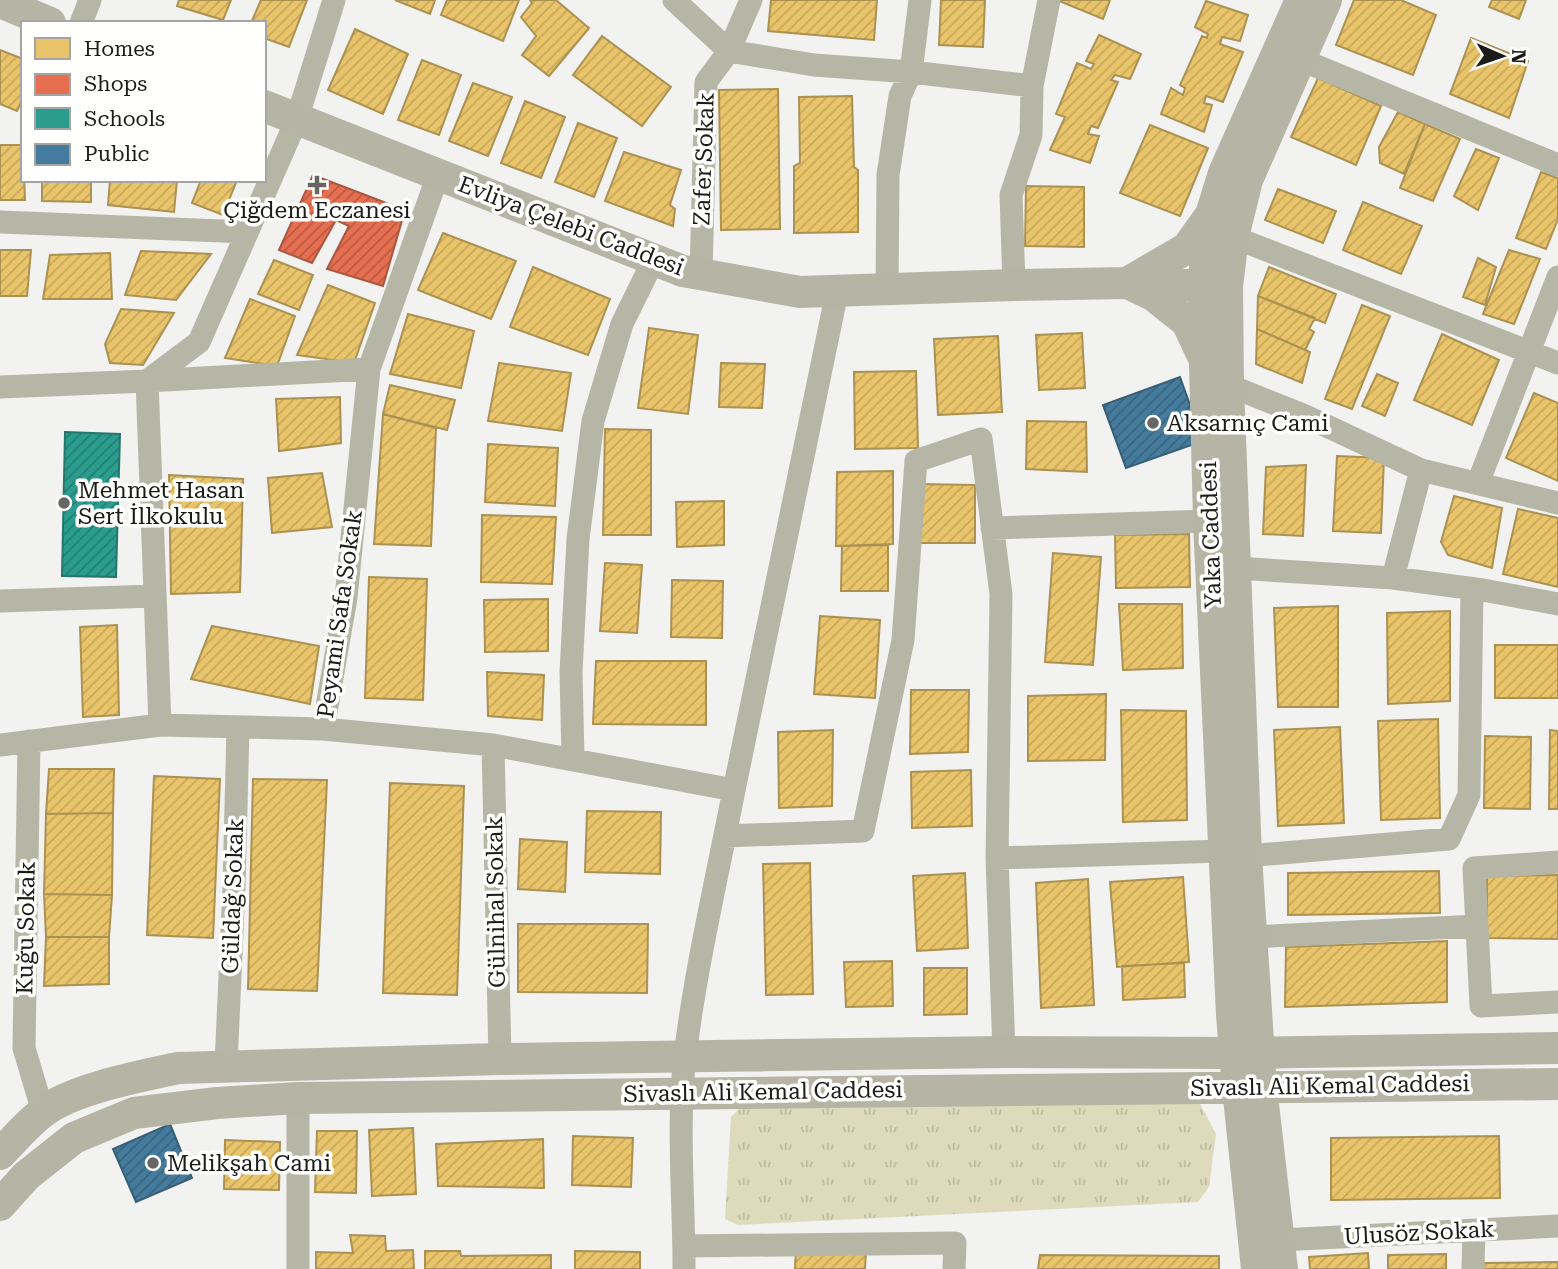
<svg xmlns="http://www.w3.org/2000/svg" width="1558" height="1269" viewBox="0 0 1558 1269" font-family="'Roboto Serif',serif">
<defs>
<pattern id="park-tufts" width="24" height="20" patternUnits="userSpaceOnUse" patternTransform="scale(1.75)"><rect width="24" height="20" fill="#dddbbb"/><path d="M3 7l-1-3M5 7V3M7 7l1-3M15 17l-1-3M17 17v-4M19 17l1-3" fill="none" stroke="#bdbba0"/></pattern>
<pattern id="homes-hatch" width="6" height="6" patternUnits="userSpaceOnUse" patternTransform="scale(1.75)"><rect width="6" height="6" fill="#e9c46a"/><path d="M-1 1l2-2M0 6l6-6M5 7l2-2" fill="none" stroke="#c7a85b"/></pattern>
<pattern id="shops-hatch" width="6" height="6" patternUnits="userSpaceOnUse" patternTransform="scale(1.75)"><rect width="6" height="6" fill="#e76f51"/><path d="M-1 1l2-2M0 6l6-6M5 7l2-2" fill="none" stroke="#ba5a42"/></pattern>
<pattern id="schools-hatch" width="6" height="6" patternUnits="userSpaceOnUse" patternTransform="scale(1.75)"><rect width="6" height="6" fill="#2a9d8f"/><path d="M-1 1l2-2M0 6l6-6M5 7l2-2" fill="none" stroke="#237f74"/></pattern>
<pattern id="public-hatch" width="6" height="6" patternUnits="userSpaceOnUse" patternTransform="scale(1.75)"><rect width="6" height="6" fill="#457b9d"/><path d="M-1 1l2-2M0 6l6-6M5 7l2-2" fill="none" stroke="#39647f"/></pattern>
</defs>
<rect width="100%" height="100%" fill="#f2f2f1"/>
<path fill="url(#park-tufts)" d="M1199 1102 1216 1134 1209 1187 1198 1202 738 1225 725 1219 731 1117 743 1105Z"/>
<path fill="url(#homes-hatch)" stroke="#ab9152" stroke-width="2" d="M179 0H231L223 20 177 6Z
M261 0H307L289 47 264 38V23H251Z
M395 0H435L430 14Z
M447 0H519L503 41 441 15Z
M530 0H556L589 28 549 76 522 55 536 36 521 17 532 3Z
M771 0H877L874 40 768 31Z
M941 0H985L983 47 939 45Z
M1057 0H1110L1103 19Z
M1354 0H1401L1436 15 1413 75 1336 45Z
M1492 0H1526L1519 19 1489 7Z
M1206 1 1248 15 1240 41 1222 37 1220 44 1243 52 1223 102 1206 96 1204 103 1212 105 1204 132 1161 114 1171 88 1183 95 1185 88 1180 85 1202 36 1207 38 1208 34 1195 27Z
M355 29 408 54 383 114 328 90Z
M1099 35 1141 54 1130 79 1115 75 1111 80 1118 82 1098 128 1091 126 1088 134 1099 136 1090 163 1050 150 1065 117 1056 114 1077 63 1091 69 1094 64 1086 61Z
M602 36 671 87 642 126 573 75Z
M1471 38 1528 61 1509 118 1450 94Z
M0 50 23 59V98L17 111 0 104Z
M422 60 461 75 439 135 398 120Z
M1318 78 1381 106 1356 165 1291 137Z
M473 83 512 97 488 156 449 141Z
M778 89 780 229 721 230 719 90Z
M852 96 854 167 858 170V232L794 233V166L800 163 799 97Z
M525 101 565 117 541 178 501 163Z
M1398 112 1425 124 1404 174 1380 163 1379 147Z
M578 123 617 138 594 197 555 182Z
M1425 124 1460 139 1433 201 1400 188Z
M1150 125 1208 148 1180 216 1120 193Z
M0 145H23L25 200H0Z
M1476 149 1499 158 1478 210 1454 196Z
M624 152 681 170 670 205 675 209 673 226 605 201Z
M1541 172 1558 178V219L1546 249 1516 238Z
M42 180H91V202L42 201Z
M110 180H177L174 212 108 205Z
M201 180H237L223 215 192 203Z
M1026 186 1084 187V247L1025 246Z
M1278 189 1336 211 1323 243 1265 220Z
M1363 202 1422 226 1401 274 1343 250Z
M443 233 516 261 491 319 418 290Z
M0 250H31L27 296H0Z
M1509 250 1540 259 1514 324 1483 314Z
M141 251 211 254 176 300 125 295Z
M110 253 112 299H43L50 255Z
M1478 258 1496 267 1485 305 1463 297Z
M274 260 313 275 299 310 258 294Z
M533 267 610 299 588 355 510 327Z
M1269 267 1336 294 1325 323 1258 296Z
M328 285 375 303 354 363 297 355Z
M1258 296 1315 318 1309 329 1314 332 1305 350 1257 329Z
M250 299 295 316 277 366 225 358Z
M1362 305 1390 316 1352 409 1325 399Z
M121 309 174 313 143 365 110 363 105 344Z
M408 314 474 331 461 388 390 374Z
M649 328 698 335 688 414 638 408Z
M1257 329 1310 352 1302 383 1256 364Z
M1082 333 1085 388 1039 390 1036 335Z
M1442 334 1499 360 1472 425 1414 400Z
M998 336 1002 412 938 415 934 339Z
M499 363 571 373 562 431 488 421Z
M721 363 765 364 762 408 719 407Z
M916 371 918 448 855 449 854 372Z
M1377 374 1398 383 1385 416 1362 406Z
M390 385 455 400 447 430 383 414Z
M1534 393 1558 403V481L1506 458Z
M340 397 341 443 279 451 276 399Z
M383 414 436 428 431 546 374 544Z
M1027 421 1086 422 1087 472 1026 469Z
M605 429 651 430V535H603Z
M488 444 558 448 555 506 485 502Z
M1337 456 1384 458 1381 533 1333 531Z
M1306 465 1303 536 1263 534 1266 467Z
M893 471V544L836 546 837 472Z
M322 473 332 527 272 533 268 478Z
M169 475 243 479 240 592 171 594Z
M919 484 975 485V543H919Z
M1454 496 1502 508 1492 568 1448 555 1441 542Z
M724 501V545L677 547 676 502Z
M1518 509 1558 518V587L1503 574Z
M482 515 556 517 552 584 481 582Z
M1189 534 1190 587 1116 588 1115 535Z
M888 545V591H841L842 546Z
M1053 553 1101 557 1093 665 1045 662Z
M605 563 642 565 637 633 600 631Z
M369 577 427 579 423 700 365 698Z
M672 580 723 581 722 638 671 637Z
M548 599V651L485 652 484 600Z
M1119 604H1182L1183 668 1123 670Z
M1338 606V707H1278L1274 608Z
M1450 611V701L1388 704 1387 613Z
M820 616 880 620 875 698 814 694Z
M117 625 119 715 83 717 80 627Z
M212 626 319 646 310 704 191 679Z
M1495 645H1558V698H1495Z
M596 661H706V725L593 724Z
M487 672 544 675 542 720 488 716Z
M911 690H969L968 752 910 754Z
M1106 694 1105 760 1028 761V696Z
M1121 710 1186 711 1187 820 1123 822Z
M1438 719 1440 818 1381 820 1378 721Z
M1340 727 1344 823 1278 826 1274 730Z
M833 730 832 806 779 808 778 732Z
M1550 730 1558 731V809H1549Z
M1485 736 1531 737 1530 809 1484 808Z
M49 769H114L113 813 46 814Z
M971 770 972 826 912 828 911 772Z
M154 776 220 779 213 938 147 935Z
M253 779 327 780 317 991 248 989Z
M390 783 464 786 457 995 383 993Z
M587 811 661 812 660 874 585 872Z
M113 813 112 895 44 894 46 814Z
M520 839 567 842 565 892 518 889Z
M810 863 813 994 766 995 763 864Z
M1439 871 1440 913 1288 915V873Z
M965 873 968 948 917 951 913 876Z
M1558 875V939L1487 938V876Z
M1183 877 1189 962 1117 967 1110 882Z
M1088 879 1094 1005 1041 1008 1036 883Z
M44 894 112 895 109 937H46Z
M518 924H648L647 993 518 992Z
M46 937H109V984L44 986Z
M1447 941V1002L1285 1007 1286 947Z
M892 961 893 1006 846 1007 844 962Z
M1184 963 1185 997 1123 1000 1122 966Z
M924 968H967V1014L924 1015Z
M413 1128 416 1194 372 1196 369 1130Z
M317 1131H357L356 1193 315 1192Z
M573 1136 633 1138 631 1187 572 1185Z
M1499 1136 1500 1198 1331 1200V1138Z
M543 1139 544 1188 438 1186 436 1144Z
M225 1140 280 1142 279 1190 224 1189Z
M350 1235 385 1236 386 1251 413 1250 414 1269H316V1252L353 1253Z
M796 1247 866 1252 865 1269H795Z
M425 1251H460L461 1256 551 1255V1269H425Z
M575 1251 640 1252V1269H575Z
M1368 1253 1369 1269H1310L1309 1257Z
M1446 1254V1269H1388V1255Z
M1040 1255 1219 1256V1269H1038Z
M1558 1262V1269H1483V1263Z"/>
<path fill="url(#shops-hatch)" stroke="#aa5640" stroke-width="2" d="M313 175 405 210 383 286 327 269 349 226 336 220 312 263 279 250Z"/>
<path fill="url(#schools-hatch)" stroke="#26766c" stroke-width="2" d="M65 432 120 434 116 577 62 576Z"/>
<path fill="url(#public-hatch)" stroke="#385e76" stroke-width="2" d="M1180 377 1203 441 1126 468 1103 405Z
M170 1124 192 1178 136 1202 113 1149Z"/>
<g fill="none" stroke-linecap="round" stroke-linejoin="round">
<path stroke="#b6b6a7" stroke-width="23" d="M674 0 729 51 814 65 911 72 1032 86
M81 23 90 0
M1299 59 1558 165
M0 222 247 232
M1233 237 1558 363
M701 274 706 82 729 51 751 0
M1014 285 1011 195 1031 135 1032 86 1049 0
M887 290 888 175 900 96 911 72 920 0
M369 369 346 598 323 729 160 725 147 381 369 369 438 175
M1228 385 1303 415 1421 470 1558 503
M0 387 147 381 199 342 297 119 334 0
M1478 483 1558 277
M992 528 1209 521
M1236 568 1393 578 1483 590 1558 604
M1393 578 1421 470
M0 601 155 596
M323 729 493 745 734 790C717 878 696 966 685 1056 677 1124 684 1200 684 1269
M29 741 24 1048 43 1112
M0 745 160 725
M493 745 500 1059
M573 758 571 672 578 539 593 421 622 324 654 259
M734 790 837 292
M725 836 863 831 903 640 916 461 981 439 1001 594 997 858 1004 1052
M1246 856 1449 839 1469 795 1472 589
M997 858 1223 851
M1558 862 1474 868 1481 1006 1558 1002
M1251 937 1477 926
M226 1065 234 887 238 727
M1280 1240 1558 1226
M684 1246 955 1243 954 1269
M298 1269V1098
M1473 1269 1474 1231"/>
<path stroke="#b6b4a4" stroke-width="32" d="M0 2 50 23
M264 106 683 271 800 292 1014 285 1127 283 1222 286
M1127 283 1187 248 1210 216
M1132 285 1153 295 1187 322 1202 354
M0 1154C14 1140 27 1124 43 1112 72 1089 141 1076 178 1068L500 1059 1004 1052 1234 1053 1558 1048
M0 1205 26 1176 74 1138 134 1113 217 1103 298 1098 1558 1084
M1257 1269 1238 1088 1232 1015 1209 521 1203 286 1211 215 1224 173 1301 0
M1282 1269 1261 1087 1246 856 1228 385 1227 286 1233 237 1247 180 1326 0"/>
</g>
<g fill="#666665" stroke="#fffffe" stroke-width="2.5">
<path d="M313.5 174.5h7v7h7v7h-7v7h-7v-7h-7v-7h7z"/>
<circle cx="1153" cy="423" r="7"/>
<circle cx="64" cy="503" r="7"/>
<circle cx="153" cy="1163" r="7"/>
</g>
<g text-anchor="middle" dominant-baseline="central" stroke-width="7" stroke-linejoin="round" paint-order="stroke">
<g font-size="23" fill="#1b1b1a" stroke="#fffffe">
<text transform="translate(704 159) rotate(-88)">Zafer Sokak</text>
<text transform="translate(571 226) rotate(21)">Evliya Çelebi Caddesi</text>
<text transform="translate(1211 535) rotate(-92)">Yaka Caddesi</text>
<text transform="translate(340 614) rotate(-82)">Peyami Safa Sokak</text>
<text transform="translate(233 896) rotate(-88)">Güldağ Sokak</text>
<text transform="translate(496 902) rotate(-91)">Gülnihal Sokak</text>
<text transform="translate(26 928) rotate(-89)">Kuğu Sokak</text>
<text transform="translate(1330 1086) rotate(-1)">Sivaslı Ali Kemal Caddesi</text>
<text transform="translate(763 1092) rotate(-1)">Sivaslı Ali Kemal Caddesi</text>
<text transform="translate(1419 1233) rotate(-3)">Ulusöz Sokak</text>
</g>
<g font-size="23" fill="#1b1b1a" stroke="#fffffe" text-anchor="start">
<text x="317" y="210" text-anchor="middle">Çiğdem Eczanesi</text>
<text x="1167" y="423">Aksarnıç Cami</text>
<text x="78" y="490">Mehmet Hasan<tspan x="78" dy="26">Sert İlkokulu</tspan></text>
<text x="167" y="1163">Melikşah Cami</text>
</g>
</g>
<rect x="21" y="21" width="245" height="161" fill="#fffffe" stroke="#a4a4a3" stroke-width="2"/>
<rect x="35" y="38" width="35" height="21" fill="#e9c46a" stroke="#a4a4a3" stroke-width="2"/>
<text x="84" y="56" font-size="21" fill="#1b1b1a">Homes</text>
<rect x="35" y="74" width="35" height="21" fill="#e76f51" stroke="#a4a4a3" stroke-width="2"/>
<text x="84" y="91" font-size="21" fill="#1b1b1a">Shops</text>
<rect x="35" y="108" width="35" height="21" fill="#2a9d8f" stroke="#a4a4a3" stroke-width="2"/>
<text x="84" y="126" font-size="21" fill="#1b1b1a">Schools</text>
<rect x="35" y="144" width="35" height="21" fill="#457b9d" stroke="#a4a4a3" stroke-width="2"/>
<text x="84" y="161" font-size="21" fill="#1b1b1a">Public</text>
<g transform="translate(1502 56) rotate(92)" stroke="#fffffe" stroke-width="5" paint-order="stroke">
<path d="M0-5L12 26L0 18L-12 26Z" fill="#1b1b1a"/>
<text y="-10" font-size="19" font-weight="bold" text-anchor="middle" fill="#1b1b1a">N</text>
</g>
</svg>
